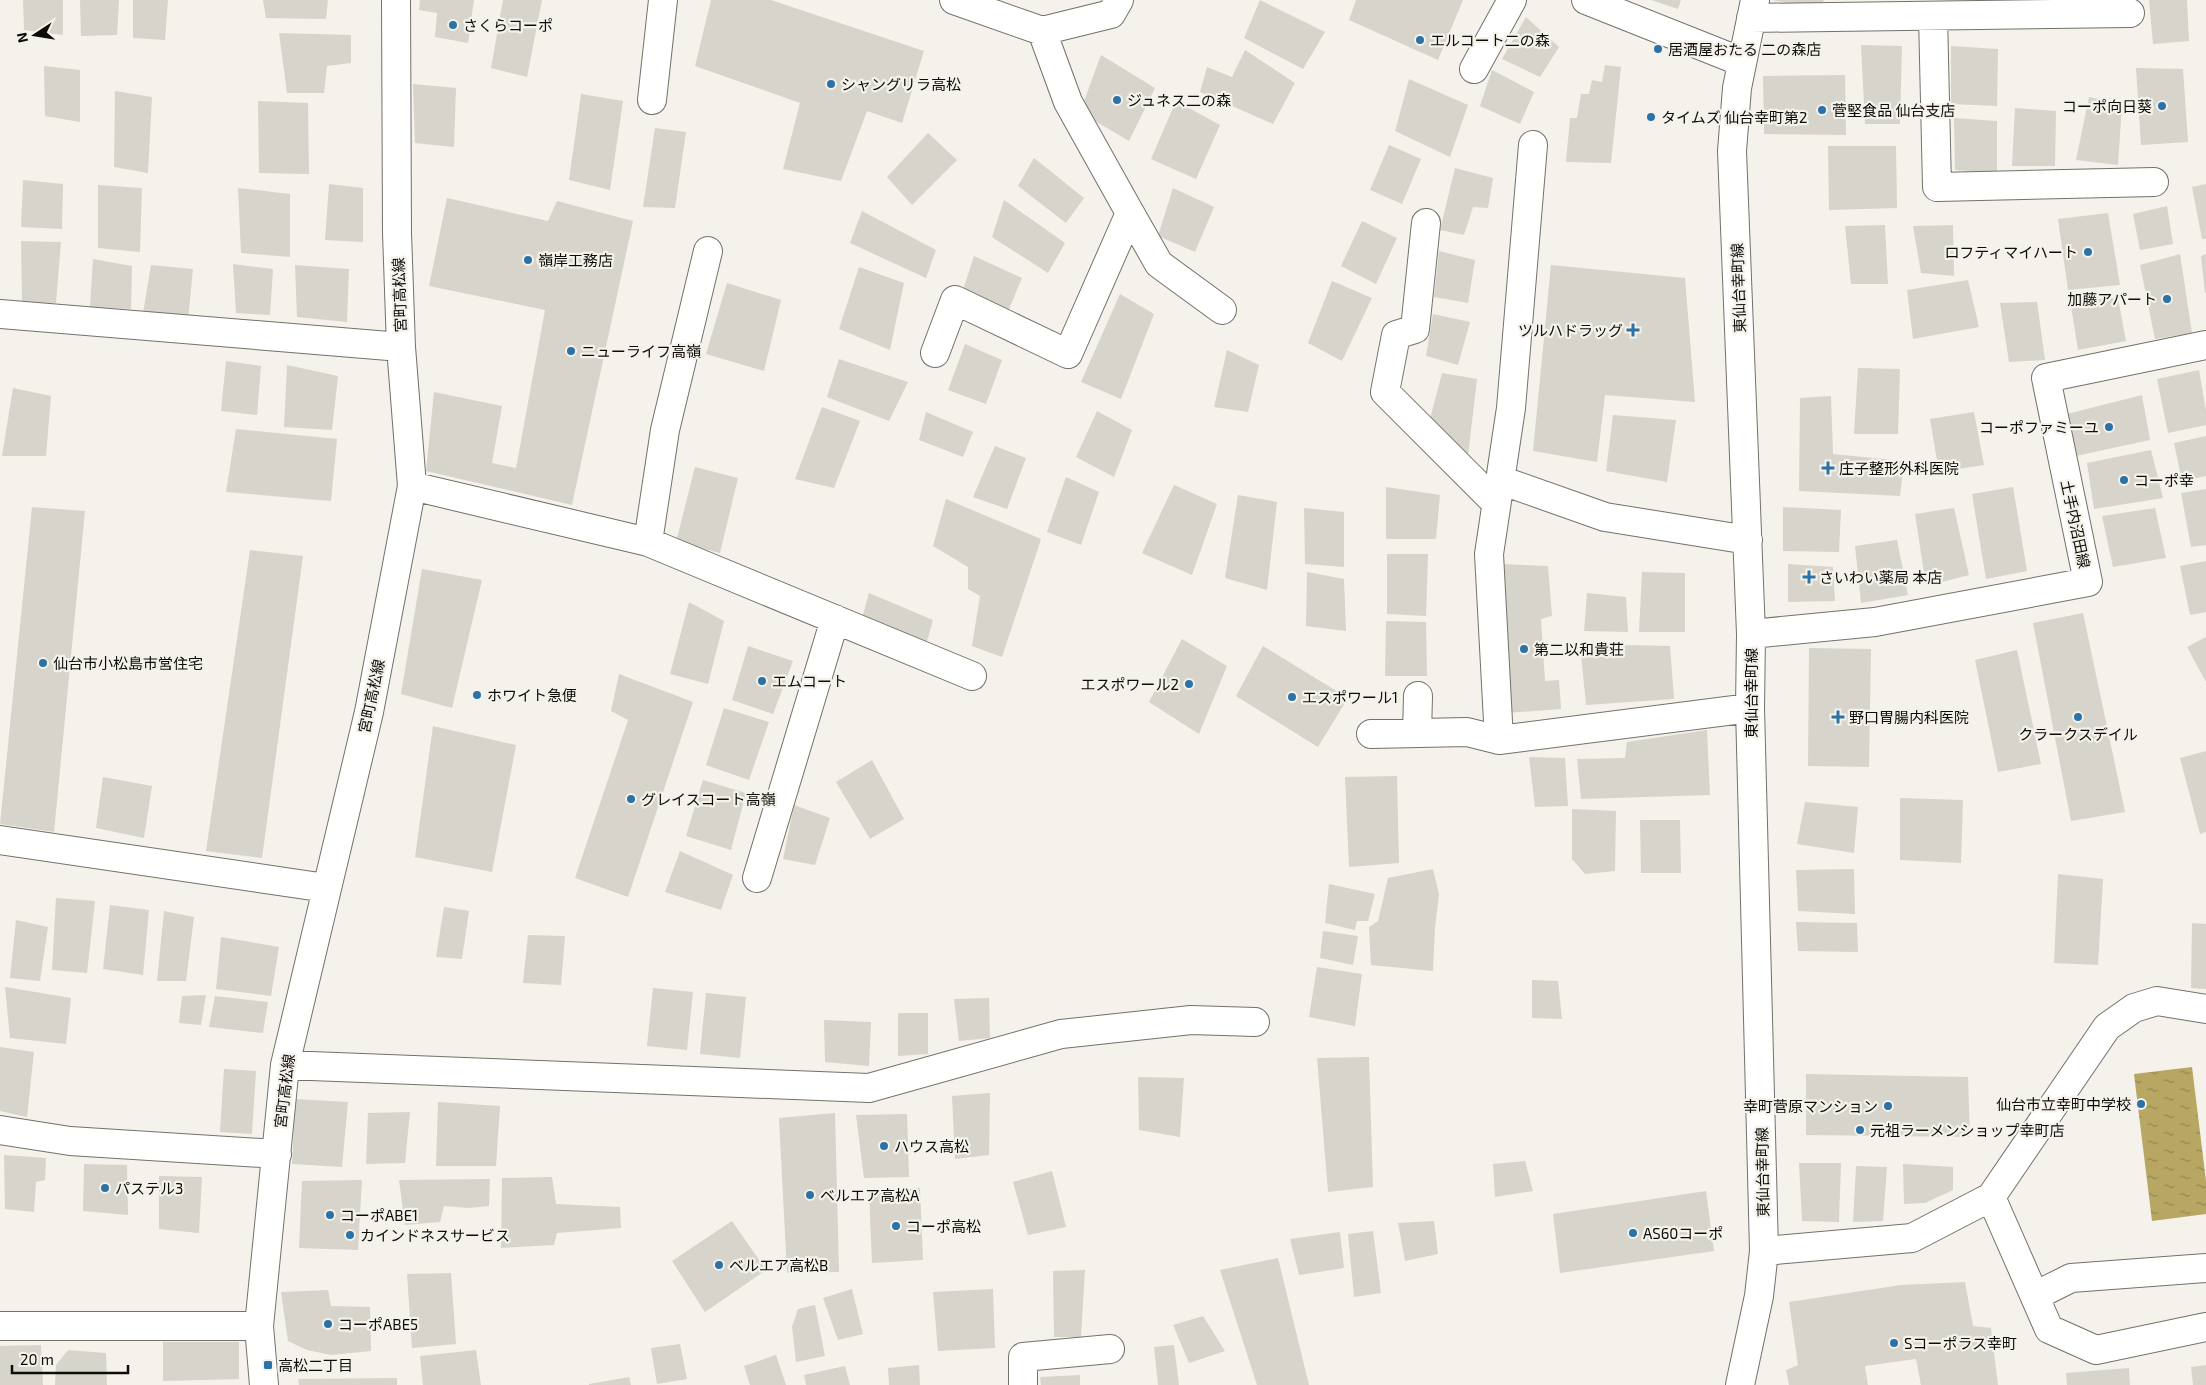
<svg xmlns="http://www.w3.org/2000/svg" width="2206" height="1385" viewBox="0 0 2206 1385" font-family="'Exo 2','Noto Sans JP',sans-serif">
<defs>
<pattern id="water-ripples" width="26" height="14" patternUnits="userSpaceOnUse" patternTransform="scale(1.25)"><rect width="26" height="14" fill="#b8a663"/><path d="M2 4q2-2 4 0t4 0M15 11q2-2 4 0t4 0" fill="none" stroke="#948650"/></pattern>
</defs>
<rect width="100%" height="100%" fill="#f4f2ea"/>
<path fill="url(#water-ripples)" d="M2192 1067 2206 1181V1214L2152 1221 2134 1074Z"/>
<path fill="#d6d4cb" d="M23 0H63V35L24 30Z
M80 0H119L117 35 81 36Z
M133 0H168L165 40 133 38Z
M263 0H328L326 19 266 18Z
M420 0H474L468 43 435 37 437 13 419 10Z
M503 0H542L527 77 491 68Z
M711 0H771L924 51 902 123 867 111 841 181 783 169 800 103 695 66Z
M1260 0 1325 32 1303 69 1244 38Z
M1356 0H1463L1438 60 1349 20Z
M1651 0H1681L1678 9Z
M1772 0H1824L1819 9Z
M2149 0H2187L2189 41 2153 44Z
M1526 17 1559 47 1540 77 1502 59Z
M279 33 351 35V63L327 66 324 93H287Z
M1861 45 1902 46 1900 124H1865Z
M1951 46 1998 49 1997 106 1951 104Z
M1245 50 1295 83 1273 124 1200 92 1207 67 1232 77Z
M1101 55 1155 88 1129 141 1080 112Z
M1605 65 1621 67 1611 163 1566 162 1570 118H1577L1581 94H1589L1592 80 1602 82Z
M44 66 80 70V122L45 116Z
M2136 68 2183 69 2188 142 2141 145Z
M1492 70 1534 92 1520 124 1480 106Z
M1845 75 1846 135 1764 134 1763 76Z
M1409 79 1468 105 1450 157 1395 131Z
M413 84 456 88 454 147 415 143Z
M115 91 152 97 148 173 114 167Z
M581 94 623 101 610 190 569 180Z
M2089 97 2122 104 2118 165 2076 160Z
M258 101 308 103 309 174 259 173Z
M1176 101 1220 125 1196 179 1151 159Z
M2015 108 2056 111 2055 166H2012Z
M1954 118 1997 121V173L1955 170Z
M655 128 686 132 675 208 643 207Z
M928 133 957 160 912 205 887 177Z
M1389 145 1421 159 1402 204 1370 190Z
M1828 146H1896L1897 208 1829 210Z
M1034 158 1084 198 1066 223 1018 186Z
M1455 168 1493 178 1488 208 1473 207 1464 235 1440 230Z
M23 180 63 184 62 229 21 227Z
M329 184 363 188V242L325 240Z
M2206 184V239H2202L2192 187Z
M98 185 142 188 140 252 98 248Z
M238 188 290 194V257L241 253Z
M1173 188 1214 207 1195 252 1158 236Z
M447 198 548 221 557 201 633 221 572 505 426 471 434 392 502 406 492 463 516 468 545 310 429 286Z
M1004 200 1065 243 1048 273 992 237Z
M2167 206 2173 244 2140 250 2133 214Z
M862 211 936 250 926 278 850 243Z
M2108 213 2120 285 2068 290 2058 219Z
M1362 221 1397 238 1376 284 1341 266Z
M1885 225 1888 284H1851L1845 226Z
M1953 225 1954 276 1921 273 1913 226Z
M21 241 61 242 56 303 22 302Z
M1439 251 1475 260 1468 303 1434 297Z
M2180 254 2192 333 2155 339 2140 265Z
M2206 254V293H2205L2201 256Z
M974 256 1022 278 1009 309 963 290Z
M93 259 132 266 131 309 90 307Z
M233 264 273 269 270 315 236 313Z
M151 265 193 269 188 320 143 313Z
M295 265 349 269 347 322 297 317Z
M1551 265 1685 278 1695 402 1605 395 1597 462 1533 451Z
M859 267 904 283 890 350 839 329Z
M1968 280 1979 327 1913 339 1907 290Z
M1332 281 1372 298 1342 361 1308 343Z
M727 283 781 300 764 371 706 354Z
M1120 294 1154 314 1121 399 1081 382Z
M2118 298 2126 341 2078 350 2070 300Z
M2037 302 2045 360 2009 362 2000 303Z
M1433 314 1470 322 1458 365 1426 356Z
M965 344 1002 360 986 404 948 390Z
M1227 350 1259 365 1248 412 1214 407Z
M839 359 908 382 889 421 827 397Z
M226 361 261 366 257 415 221 411Z
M287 365 338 376 332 430 284 427Z
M1858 368 1900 369 1898 434H1854Z
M2199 370 2206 411V425L2168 433 2157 379Z
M1442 373 1477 379 1468 456 1429 423Z
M13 388 51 396 46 456H2Z
M2142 395 2150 440 2076 456 2067 414Z
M1831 396 1833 454 1904 461 1900 496 1799 491 1800 398Z
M822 407 860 421 834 488 795 479Z
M1097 411 1132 430 1114 477 1076 457Z
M926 412 973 432 963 457 919 440Z
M1974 412 1984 465 1939 472 1930 419Z
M1613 415 1676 420 1667 482 1606 471Z
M236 429 337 439 331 501 226 492Z
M2206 436V476L2182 481 2174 443Z
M995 446 1026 458 1007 509 973 497Z
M2151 450 2163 498 2094 509 2087 463Z
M695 467 738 478 720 553 676 542Z
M1066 477 1099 492 1081 545 1047 532Z
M1174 485 1217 504 1192 575 1142 553Z
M1386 487 1440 495 1436 539H1386Z
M2013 487 2027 571 1986 579 1972 494Z
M2206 489V545L2191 547 2181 493Z
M1238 495 1277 502 1267 590 1225 578Z
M946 499 1041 539 1002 657 972 646 980 596 968 589V567L933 546Z
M32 507 85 511 54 832 0 824Z
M1783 507 1841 510 1839 552 1783 551Z
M1304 508 1344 512V567L1305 564Z
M1954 508 1969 575 1926 586 1915 514Z
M2155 508 2166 558 2113 567 2102 516Z
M1897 540 1908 595 1861 603 1855 546Z
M250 550 303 556 262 858 206 851Z
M1387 554H1428L1426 616 1387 614Z
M2206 561V612L2190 615 2180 566Z
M1502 564 1548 566 1552 616 1541 619 1545 681 1559 680 1561 709 1507 713Z
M1788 564 1833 567 1835 601 1788 602Z
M422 569 482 580 452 708 401 694Z
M1307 572 1344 579 1346 631 1306 626Z
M1642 572 1685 573V632H1639Z
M869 593 933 620 926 645 862 618Z
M1587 593 1626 597 1628 632 1584 631Z
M689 602 724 621 708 684 670 674Z
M2083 613 2125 812 2071 821 2033 623Z
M1386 621 1426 622 1427 676H1385Z
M2206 637V682L2187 647Z
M1182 639 1227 666 1199 734 1149 702Z
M1580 644 1670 646 1674 699 1586 705Z
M748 646 793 661 773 714 732 700Z
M1263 646 1348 698 1318 747 1236 696Z
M1809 648 1871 649 1869 767 1808 766Z
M2017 650 2041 764 1998 772 1975 660Z
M619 674 693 702 628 897 575 878 628 720 611 711Z
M724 708 769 722 749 780 706 765Z
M433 726 516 745 492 872 415 857Z
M1707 730 1710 795 1581 799 1577 759 1625 758 1627 742Z
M2206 751V832L2200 834 2180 758Z
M1529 757 1565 758 1568 806 1535 807Z
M872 760 904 819 870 839 836 782Z
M1397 776 1399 863 1349 867 1345 777Z
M103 777 152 786 144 838 96 828Z
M703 780 746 793 731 850 686 836Z
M1900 798 1963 800 1961 863 1900 860Z
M1805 802 1858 807 1854 853 1797 844Z
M794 805 830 818 815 865 783 859Z
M1572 809 1616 811 1615 871 1585 874 1572 859Z
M1640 820H1680L1681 873H1641Z
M680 851 733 875 721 910 665 892Z
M1433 869 1439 894 1435 928 1433 971 1371 965 1369 927 1378 921 1388 878Z
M1854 869 1855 914 1798 911 1796 870Z
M2058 874 2103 879 2098 965 2054 963Z
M1329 884 1375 894 1368 921H1357L1355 930 1325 923Z
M56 898 95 901 87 973 52 970Z
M110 905 149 910 143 975 103 969Z
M444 907 469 911 462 959 436 957Z
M164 911 194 917 186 981H157Z
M16 920 48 927 40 981 10 978Z
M1796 922 1857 923 1858 952 1798 951Z
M2192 923 2206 924V989L2191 988Z
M1323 931 1358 936 1353 965 1320 958Z
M528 935 565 936 561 985 523 983Z
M221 937 279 947 271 996 216 989Z
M1317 967 1362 974 1355 1026 1309 1017Z
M1532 980 1558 981 1562 1019 1532 1018Z
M5 987 71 998 66 1044 10 1038Z
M653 988 693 992 687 1050 647 1046Z
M706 993 746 997 740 1058 700 1054Z
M206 995 201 1025 179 1023 182 996Z
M215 996 268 1002 263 1033 209 1027Z
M989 998 990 1038 959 1041 954 999Z
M898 1013H928V1054L898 1056Z
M824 1020 871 1022 869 1066 825 1062Z
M0 1047 34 1052 27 1117 0 1111Z
M1369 1057 1373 1187 1328 1192 1317 1058Z
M224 1069 256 1071 252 1134 220 1132Z
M1806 1074 1968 1077 1970 1137 1806 1135Z
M1138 1077 1184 1078 1180 1137 1139 1130Z
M990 1093 989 1155 955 1159 952 1096Z
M295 1099 348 1102 342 1167 292 1164Z
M438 1102 500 1106 496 1166H436Z
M410 1112 405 1163 366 1164 368 1113Z
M835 1113 839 1272 787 1273 779 1118Z
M907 1114 909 1177 864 1178 856 1115Z
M4 1155 46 1158 45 1180 36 1182 34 1212 5 1209Z
M1525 1161 1533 1191 1495 1197 1493 1164Z
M1799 1163H1841L1839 1222 1802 1221Z
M84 1164 127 1165 128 1215 83 1211Z
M1903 1164 1953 1167V1190L1925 1203 1904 1204Z
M1856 1166 1887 1167 1883 1221 1853 1222Z
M1052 1171 1066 1227 1028 1235 1013 1182Z
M159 1176 202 1177 199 1233 159 1229Z
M552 1177 556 1204 620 1207 621 1228 557 1233 554 1245 501 1248 502 1178Z
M490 1179 489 1206 469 1208 444 1206 440 1222 405 1225 399 1180Z
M362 1180 358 1250 299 1248 302 1181Z
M920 1188 923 1260 872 1263 869 1192Z
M1706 1191 1714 1251 1560 1273 1553 1214Z
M732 1221 766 1270 705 1312 672 1261Z
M1434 1221 1438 1254 1405 1261 1398 1223Z
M1373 1231 1381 1293 1354 1297 1348 1234Z
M1340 1232 1344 1268 1299 1275 1290 1239Z
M1278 1258 1309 1385H1257L1220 1270Z
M1085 1270 1081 1337H1054L1053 1271Z
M451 1273 456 1344 412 1348 407 1274Z
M1965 1282 1973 1326 1991 1328 1998 1385H1921L1916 1359 1865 1366 1868 1385H1789L1786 1370 1798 1365 1789 1302 1901 1285Z
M852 1289 863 1334 838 1340 823 1298Z
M993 1289 995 1348 938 1351 933 1292Z
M328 1290 331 1306 370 1307 371 1351 331 1355 307 1350 288 1341 281 1292Z
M815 1305 825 1356 796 1362 792 1327 798 1309Z
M1203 1316 1225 1351 1189 1363 1173 1325Z
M163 1342H239V1379L163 1381Z
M680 1344 687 1379 657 1384 651 1348Z
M41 1345 43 1385H0V1346Z
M1174 1345 1179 1385H1158L1154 1347Z
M68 1350 106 1353 107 1385H55L56 1365Z
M476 1350 481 1385H423L420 1356Z
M776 1355 786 1385H750L744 1366Z
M919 1365 920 1385H889L888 1368Z
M2206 1365V1385H2193L2191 1367Z
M845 1366 850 1385H806L804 1375Z
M2129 1368 2130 1385H2067L2066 1373Z
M1080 1375V1385H1041L1040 1377Z
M629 1377 631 1385H589V1384Z
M397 1378V1385H299L298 1379Z"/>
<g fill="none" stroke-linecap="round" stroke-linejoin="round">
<defs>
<path id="minor" d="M954 0 1042 31 1111 14 1119 0
M1586 0 1742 62
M1933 16 1937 187 2154 182
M1751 18 2130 13
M1474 69 1512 0
M652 100 663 0
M1130 213 1159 264 1222 310
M1426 223 1415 329 1396 335 1385 392 1496 503
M0 314 401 347
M935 353 955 300 1068 354 1130 213 1068 102 1042 31
M1500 480 1605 517 1748 540
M412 486 648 542 972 676
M648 542 665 430 708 251
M1751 634 1875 622 2088 582 2046 378 2206 345
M1417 733 1418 696
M1371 734 1467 732 1499 740 1750 708
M1499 740 1489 554 1511 408 1533 145
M0 840 326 888
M757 878 835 619
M285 1065 869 1088 1061 1034 1191 1020 1255 1022
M0 1130 70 1141 277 1154
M1991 1197 2049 1329 2096 1350 2206 1327
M1764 1251 1912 1238 1991 1197 2107 1027 2134 1008 2157 1001 2206 1009
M2035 1296 2071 1278 2206 1268
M0 1326H259
M264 1385 259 1326 285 1065 369 712 412 486 401 347 397 233 396 0
M1023 1385V1357L1110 1349
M1740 1385 1759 1296 1764 1251 1750 708 1751 634 1732 151 1737 88 1755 0"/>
</defs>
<use href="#minor" stroke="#73716a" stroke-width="30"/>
<use href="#minor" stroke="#fff" stroke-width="28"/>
</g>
<g fill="#2d72a7" stroke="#f4f2ea" stroke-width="2">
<circle cx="453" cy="25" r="5"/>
<circle cx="1420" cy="40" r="5"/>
<circle cx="1658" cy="49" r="5"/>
<circle cx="831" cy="84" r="5"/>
<circle cx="1117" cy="100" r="5"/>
<circle cx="2162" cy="106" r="5"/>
<circle cx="1822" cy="110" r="5"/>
<circle cx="1651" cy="117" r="5"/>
<circle cx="2088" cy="252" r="5"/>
<circle cx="528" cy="260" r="5"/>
<circle cx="2167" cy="299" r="5"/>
<path d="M1630.5 322.5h5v5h5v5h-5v5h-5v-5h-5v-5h5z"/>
<circle cx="571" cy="351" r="5"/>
<circle cx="2109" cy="427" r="5"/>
<path d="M1825.5 460.5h5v5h5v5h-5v5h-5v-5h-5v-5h5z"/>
<circle cx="2124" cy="480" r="5"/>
<path d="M1806.5 569.5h5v5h5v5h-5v5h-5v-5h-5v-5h5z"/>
<circle cx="1524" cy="649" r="5"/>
<circle cx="43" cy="663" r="5"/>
<circle cx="762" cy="681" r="5"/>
<circle cx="1189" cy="684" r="5"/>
<circle cx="477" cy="695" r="5"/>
<circle cx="1292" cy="697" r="5"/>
<path d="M1835.5 709.5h5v5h5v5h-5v5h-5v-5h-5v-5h5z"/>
<circle cx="2078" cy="717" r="5"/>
<circle cx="631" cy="799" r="5"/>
<circle cx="2141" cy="1104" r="5"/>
<circle cx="1888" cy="1106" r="5"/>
<circle cx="1860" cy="1130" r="5"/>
<circle cx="884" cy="1146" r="5"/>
<circle cx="105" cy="1188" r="5"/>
<circle cx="810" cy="1195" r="5"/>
<circle cx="330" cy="1215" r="5"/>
<circle cx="896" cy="1226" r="5"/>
<circle cx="1633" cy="1233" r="5"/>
<circle cx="350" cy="1235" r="5"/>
<circle cx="719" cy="1265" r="5"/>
<circle cx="328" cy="1324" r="5"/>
<circle cx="1894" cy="1343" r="5"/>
<rect x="263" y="1360" width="10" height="10" rx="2.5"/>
</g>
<g text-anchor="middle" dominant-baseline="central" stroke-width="4.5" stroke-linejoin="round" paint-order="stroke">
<g font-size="15" fill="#0d0c09" stroke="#f4f2ea" text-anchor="start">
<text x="463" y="25">さくらコーポ</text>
<text x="1430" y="40">エルコート二の森</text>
<text x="1668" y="49">居酒屋おたる 二の森店</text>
<text x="841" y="84">シャングリラ高松</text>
<text x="1127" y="100">ジュネス二の森</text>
<text x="2152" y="106" text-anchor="end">コーポ向日葵</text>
<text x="1832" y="110">菅堅食品 仙台支店</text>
<text x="1661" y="117">タイムズ 仙台幸町第2</text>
<text x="2078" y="252" text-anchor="end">ロフティマイハート</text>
<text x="538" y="260">嶺岸工務店</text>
<text x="2157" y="299" text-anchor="end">加藤アパート</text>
<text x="1623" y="330" text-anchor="end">ツルハドラッグ</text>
<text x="581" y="351">ニューライフ高嶺</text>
<text x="2099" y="427" text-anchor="end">コーポファミーユ</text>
<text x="1839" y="468">庄子整形外科医院</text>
<text x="2134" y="480">コーポ幸</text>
<text x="1819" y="577">さいわい薬局 本店</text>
<text x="1534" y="649">第二以和貴荘</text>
<text x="53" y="663">仙台市小松島市営住宅</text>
<text x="772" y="681">エムコート</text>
<text x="1179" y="684" text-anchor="end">エスポワール2</text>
<text x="487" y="695">ホワイト急便</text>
<text x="1302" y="697">エスポワール1</text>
<text x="1849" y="717">野口胃腸内科医院</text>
<text x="2078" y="734" text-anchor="middle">クラークスデイル</text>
<text x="641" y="799">グレイスコート高嶺</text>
<text x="2131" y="1104" text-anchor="end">仙台市立幸町中学校</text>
<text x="1878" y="1106" text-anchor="end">幸町菅原マンション</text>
<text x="1870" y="1130">元祖ラーメンショップ幸町店</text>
<text x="894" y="1146">ハウス高松</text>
<text x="115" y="1188">パステル3</text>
<text x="820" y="1195">ベルエア高松A</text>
<text x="340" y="1215">コーポABE1</text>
<text x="906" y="1226">コーポ高松</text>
<text x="1643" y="1233">AS60コーポ</text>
<text x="360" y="1235">カインドネスサービス</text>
<text x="729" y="1265">ベルエア高松B</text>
<text x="338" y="1324">コーポABE5</text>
<text x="1904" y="1343">Sコーポラス幸町</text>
<text x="278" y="1365">高松二丁目</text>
</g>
<g font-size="15" fill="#0d0c09" stroke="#f4f2ea">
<text transform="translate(1738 288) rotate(-92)">東仙台幸町線</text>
<text transform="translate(399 295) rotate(-92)">宮町高松線</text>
<text transform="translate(2076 524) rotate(78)">土手内沼田線</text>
<text transform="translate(1751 693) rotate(-90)">東仙台幸町線</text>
<text transform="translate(371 696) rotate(-78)">宮町高松線</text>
<text transform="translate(284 1091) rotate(-83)">宮町高松線</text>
<text transform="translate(1762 1172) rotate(-91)">東仙台幸町線</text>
</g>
</g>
<g transform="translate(35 35) rotate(258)" stroke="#f4f2ea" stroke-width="4" paint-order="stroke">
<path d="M0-4L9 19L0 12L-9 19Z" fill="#0d0c09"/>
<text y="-8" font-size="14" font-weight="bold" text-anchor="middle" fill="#0d0c09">N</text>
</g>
<path d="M12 1365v8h116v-8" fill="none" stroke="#0d0c09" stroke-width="2.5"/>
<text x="20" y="1365" font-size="15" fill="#0d0c09" stroke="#f4f2ea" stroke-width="4" paint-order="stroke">20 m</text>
</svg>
